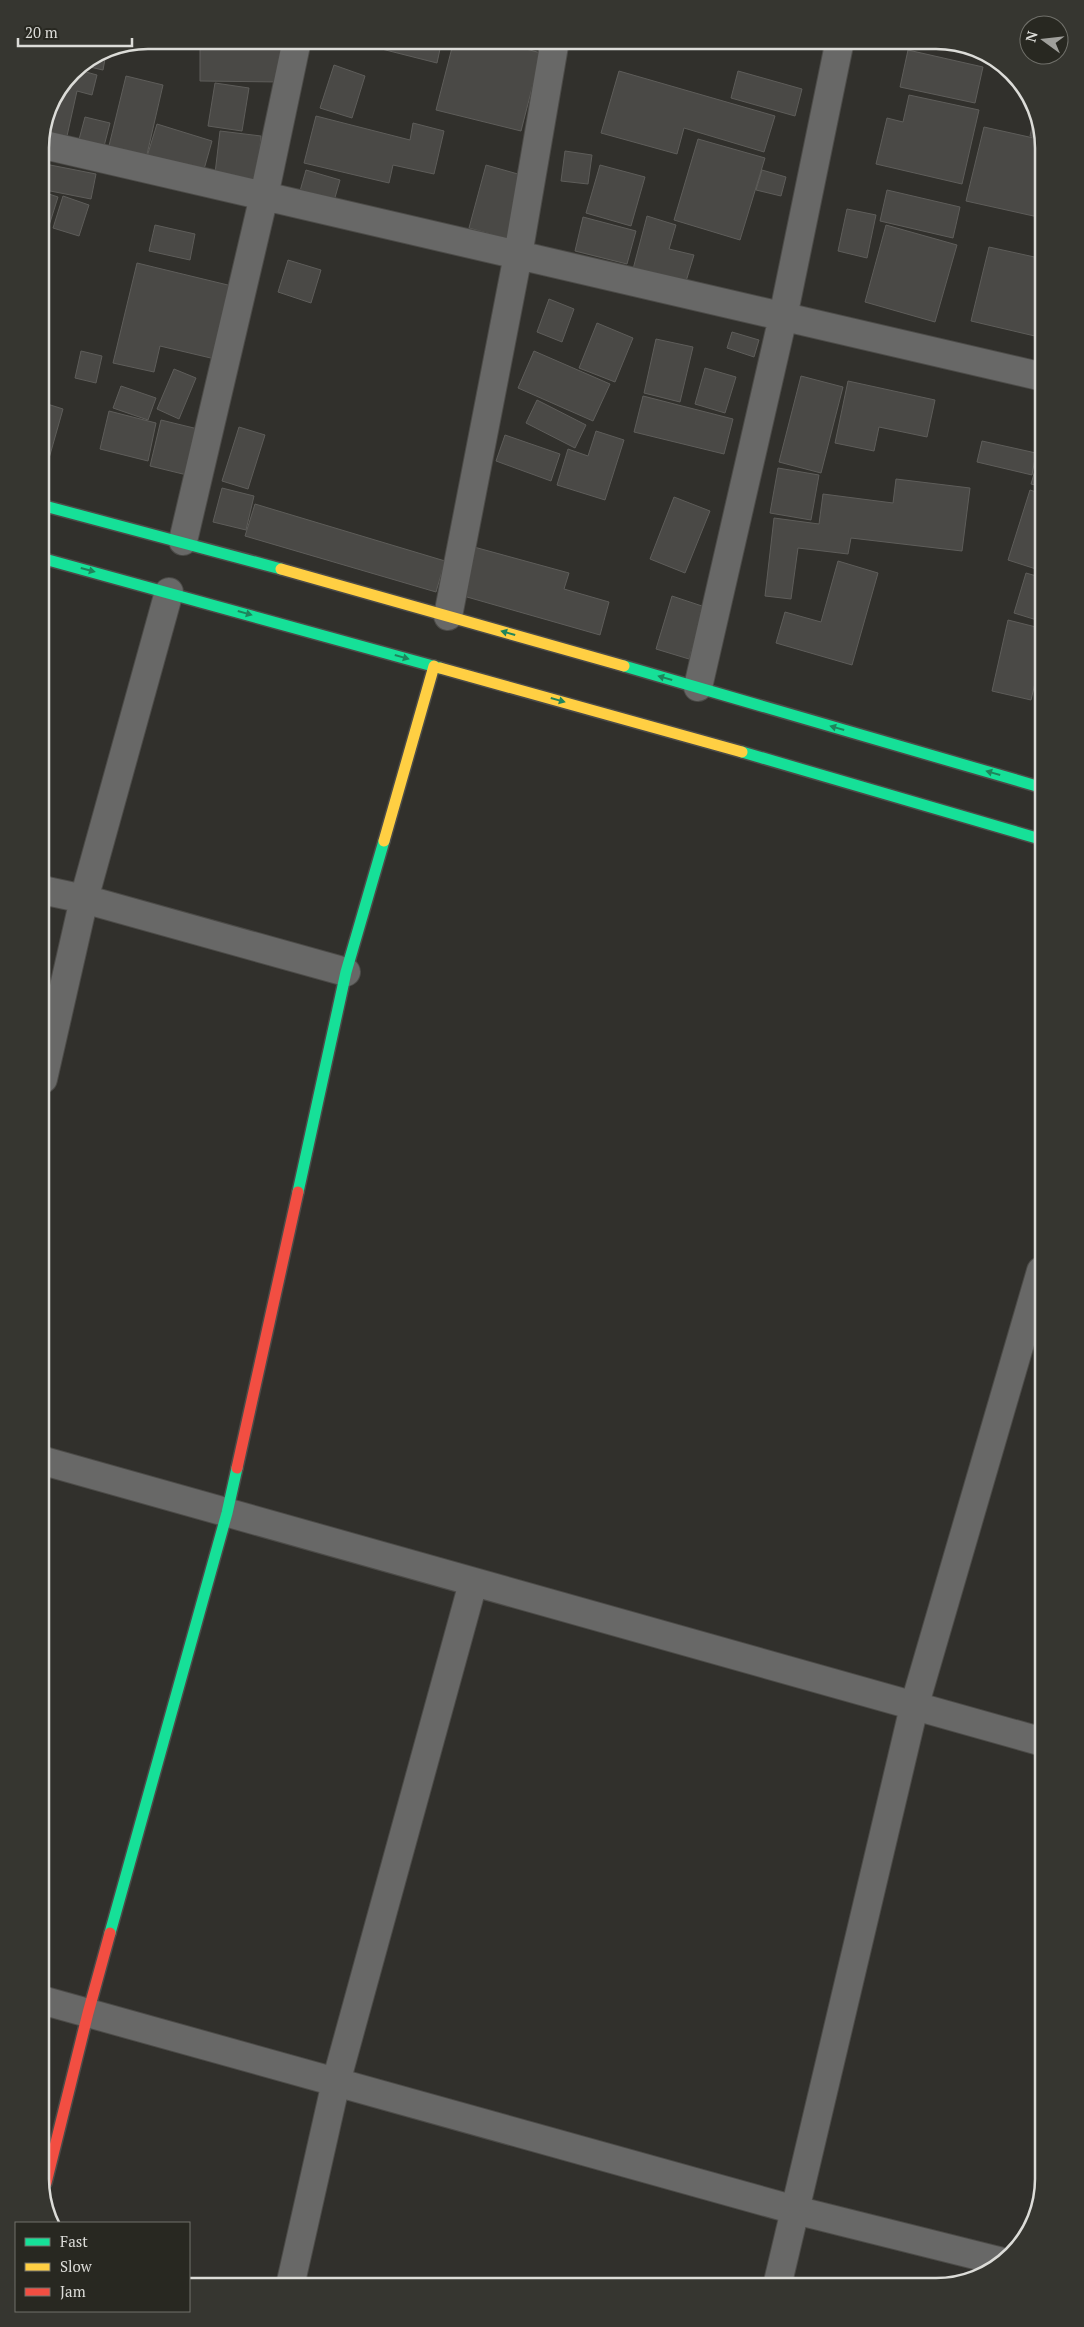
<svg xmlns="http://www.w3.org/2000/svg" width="1084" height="2327" viewBox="0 0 1084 2327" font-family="'PT Serif',serif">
<rect width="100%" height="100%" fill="#31302c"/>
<path fill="#4a4946" stroke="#5e5d5a" d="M346 40H442L437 63Z
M454 40H503V43L541 53 521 131 436 110Z
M200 45 281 46 280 82 200 81Z
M107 48 103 70 81 65Z
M908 50 983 67 975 103 900 87Z
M334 65 365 76 352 118 320 108Z
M75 69 97 75 92 95 77 91 65 145 40 140 48 106Z
M619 71 775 116 764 152 684 128 677 154 601 133Z
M738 71 802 89 795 116 731 98Z
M126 76 163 85 145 163 107 154Z
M215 83 249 88 242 131 208 126Z
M909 95 979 110 962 184 876 164 887 118 903 122Z
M1036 110 1038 113V137L1030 136Z
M316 116 410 140 413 123 444 131 434 174 393 165 389 183 304 163Z
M85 117 110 123 102 154 77 147Z
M157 124 212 141 201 180 145 163Z
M984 127 1038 139V217L966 201Z
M220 131 261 136 256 187 214 182Z
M698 139 765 158 740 240 674 220Z
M565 151 592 155 588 184 561 181Z
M40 163 96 174 91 199 40 189Z
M486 165 525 176 508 239 469 228Z
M600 165 645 177 631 226 586 213Z
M306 170 340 180 334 201 300 191Z
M762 170 786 177 781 196 756 190Z
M887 190 960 207 953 238 880 221Z
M40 191 58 197 42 248H41Z
M63 196 89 205 79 236 53 228Z
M847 209 876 215 867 258 838 251Z
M647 216 676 225 669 249 694 255 684 288 632 273Z
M583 217 636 231 627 264 575 251Z
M155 225 195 234 190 260 149 251Z
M886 225 957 245 935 322 865 302Z
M989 247 1039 258V337L971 321Z
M288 260 321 270 311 303 278 292Z
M137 263 232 286 215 359 160 346 154 372 113 363Z
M549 299 574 309 562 342 537 332Z
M597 323 633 338 615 382 579 368Z
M732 332 759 340 754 357 727 348Z
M656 339 693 347 680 402 644 393Z
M81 351 102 356 96 383 75 378Z
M534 351 610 384 593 421 518 388Z
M705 368 736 377 725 413 695 404Z
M174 369 196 378 179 419 157 409Z
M801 376 843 387 821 473 779 462Z
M848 381 935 400 927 437 879 427 874 451 835 443Z
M121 386 156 398 148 420 113 408Z
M643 396 733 419 724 454 634 432Z
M537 400 586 425 575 448 526 423Z
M41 402 63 409 44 476 41 475Z
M109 411 156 423 148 461 100 449Z
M161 420 198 429 187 475 150 466Z
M239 427 265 435 248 489 222 481Z
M596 431 624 440 605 500 557 485 568 449 588 456Z
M505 435 560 454 551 481 496 461Z
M982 441 1036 453 1032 475 977 462Z
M1039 457V486L1031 484Z
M778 468 819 475 811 520 770 513Z
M896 479 970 488 962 551 851 538 848 554 798 548 791 599 765 596 774 518 819 524 823 494 893 503Z
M222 488 254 496 246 530 213 522Z
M1030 490 1039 493V570L1008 560Z
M674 497 710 511 685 573 650 559Z
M255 504 445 561 436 592 245 536Z
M474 547 569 573 564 589 609 602 600 635 460 595Z
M838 561 878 573 852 665 776 643 785 612 821 622Z
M1026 573 1040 577V621L1014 613Z
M672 596 705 607 689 659 656 649Z
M1008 620 1040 628V662L1031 700 992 691Z"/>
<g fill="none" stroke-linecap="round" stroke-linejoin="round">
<defs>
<path id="street" d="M40 144 1039 376
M183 541 264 196 297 40
M448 616 518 255 555 40
M698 687 783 317 840 40
M42 890 84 899 346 972
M43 1079 84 899 169 592
M44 1461 1043 1742
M45 2001 795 2210 999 2261
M778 2282 914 1707 1041 1271
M290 2286 336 2082 473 1583"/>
<path id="fast" d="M41 505 281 569
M41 558 440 668
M624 666 1040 787
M742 752 1040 839
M298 1192 346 972 384 841
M110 1933 227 1513 237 1468"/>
<path id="slow" d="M281 569 624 666
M440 668 742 752
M384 841 434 666"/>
<path id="jam" d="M237 1468 298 1192
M46 2183 88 2013 110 1933"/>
</defs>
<use href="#street" stroke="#4c4b48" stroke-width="30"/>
<use href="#fast" stroke="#4c4b48" stroke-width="14"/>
<use href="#slow" stroke="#4c4b48" stroke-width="14"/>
<use href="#jam" stroke="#4c4b48" stroke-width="14"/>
<use href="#street" stroke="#686867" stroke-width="28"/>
<use href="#fast" stroke="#16e098" stroke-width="11"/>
<use href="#slow" stroke="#ffcf43" stroke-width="11"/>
<use href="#jam" stroke="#f24e42" stroke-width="11"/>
</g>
<defs><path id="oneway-solid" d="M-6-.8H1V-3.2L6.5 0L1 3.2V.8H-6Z" transform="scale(1.25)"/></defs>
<g fill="#1f845c">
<use href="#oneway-solid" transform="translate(88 570) rotate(15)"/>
<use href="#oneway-solid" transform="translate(245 613) rotate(16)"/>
<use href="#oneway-solid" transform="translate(508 633) rotate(-164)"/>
<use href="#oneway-solid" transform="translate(402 657) rotate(16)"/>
<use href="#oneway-solid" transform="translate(665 678) rotate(-164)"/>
<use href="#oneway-solid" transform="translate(558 700) rotate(16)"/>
<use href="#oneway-solid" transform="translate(837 728) rotate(-164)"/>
<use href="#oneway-solid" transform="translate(993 773) rotate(-164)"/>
</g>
<path d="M0 0H1084V2327H0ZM148 49H936A99 99 0 0 1 1035 148V2179A99 99 0 0 1 936 2278H148A99 99 0 0 1 49 2179V148A99 99 0 0 1 148 49Z" fill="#363630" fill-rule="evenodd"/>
<path fill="none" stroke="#dcdcd8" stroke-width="2.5" d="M148 49H936A99 99 0 0 1 1035 148V2179A99 99 0 0 1 936 2278H148A99 99 0 0 1 49 2179V148A99 99 0 0 1 148 49Z"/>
<rect x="15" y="2222" width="175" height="90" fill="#282821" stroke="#70706a"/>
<rect x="25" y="2238" width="25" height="8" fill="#16e098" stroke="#70706a"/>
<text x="60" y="2247" font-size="15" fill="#dcdcd8">Fast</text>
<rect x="25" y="2263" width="25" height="8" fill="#ffcf43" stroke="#70706a"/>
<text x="60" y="2272" font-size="15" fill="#dcdcd8">Slow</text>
<rect x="25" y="2288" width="25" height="8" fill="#f24e42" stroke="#70706a"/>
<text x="60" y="2297" font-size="15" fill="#dcdcd8">Jam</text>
<g transform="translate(1044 40) rotate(285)"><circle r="24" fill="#282821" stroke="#70706a"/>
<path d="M0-4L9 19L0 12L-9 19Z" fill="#a0a09c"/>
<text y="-8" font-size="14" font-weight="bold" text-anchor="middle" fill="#dcdcd8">N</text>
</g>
<path d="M18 38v8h114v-8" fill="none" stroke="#dcdcd8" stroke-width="2.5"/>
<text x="25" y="38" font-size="15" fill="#dcdcd8" stroke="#282821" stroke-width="4" paint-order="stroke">20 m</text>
</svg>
